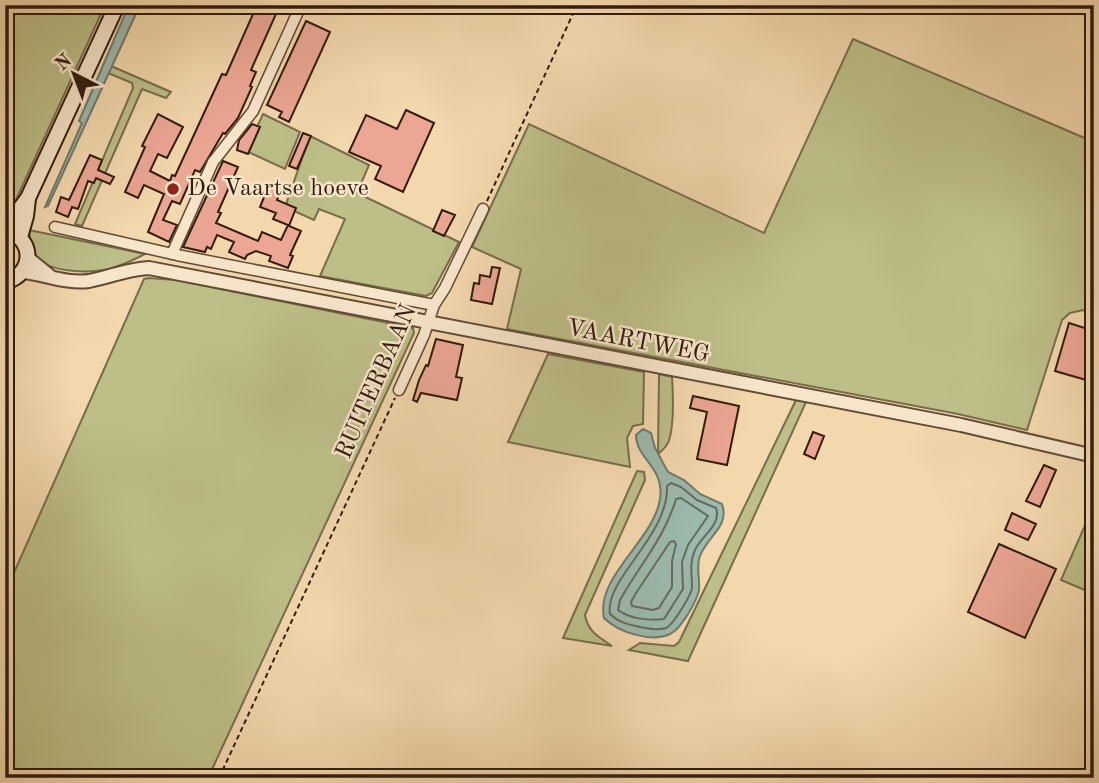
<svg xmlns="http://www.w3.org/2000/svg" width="1099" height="783" viewBox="0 0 1099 783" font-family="'Old Standard TT',serif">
<rect width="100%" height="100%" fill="#f3d7ad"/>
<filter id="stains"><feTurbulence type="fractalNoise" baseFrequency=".00286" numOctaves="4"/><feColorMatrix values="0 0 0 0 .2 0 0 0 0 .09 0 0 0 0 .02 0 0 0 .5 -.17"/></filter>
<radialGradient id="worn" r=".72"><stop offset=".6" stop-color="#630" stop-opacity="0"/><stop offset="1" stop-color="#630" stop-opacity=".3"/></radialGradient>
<path fill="#bdbe88" stroke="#786d4b" stroke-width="2" d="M5 5H105L16 200 5 198Z
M853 39 1094 142V315L1083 310 1070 313 1062 320 1027 430 958 414 507 329 521 269 472 247 529 124 764 233Z
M111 66 171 92 166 98 142 89 82 226 75 224 133 88 132 83 108 73Z
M263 114 300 132 285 169 246 151Z
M310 136 369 165 357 193 459 242 432 293 426 296 320 276 345 219 319 209 314 220 285 207Z
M29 230 145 254C133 260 118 268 104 270 87 273 47 272 36 257 30 250 30 239 29 230Z
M149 278 176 280 408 327 413 328 414 333 208 778H10L5 776V593L144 279Z
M548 354 644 372 643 424 633 426 627 438 630 467 508 442Z
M659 374 672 377C673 392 675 435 666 446 664 449 661 451 658 454Z
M796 400 806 402 688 661 629 650 640 643 674 646 679 642Z
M637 471 644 472 645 480 585 615C588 632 599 637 612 646L563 638Z
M1090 522H1094V558L1091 561 1094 570V594L1061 580 1086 523Z"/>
<path fill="#9bb9ac" stroke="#717a6d" stroke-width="2" d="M129 5H140L48 206 45 207 82 123 79 121Z
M643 429 651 433 655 448 668 472 684 480 700 494 722 504C730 527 707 536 700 556 695 570 702 585 698 594 694 605 681 629 670 634 651 643 618 632 604 618 595 577 654 540 660 499 665 467 636 459 636 435Z"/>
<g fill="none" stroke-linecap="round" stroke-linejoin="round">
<path stroke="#666a5d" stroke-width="2" d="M671 483 681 487 697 500 716 508C722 525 701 536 695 550 689 563 692 573 692 587 692 594 673 625 666 628 660 630 651 629 645 628 632 625 620 624 610 614 604 579 669 536 667 486Z
M681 498 708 516 688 545 682 562 683 589 664 619C649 621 630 619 618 610L620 600C639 566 665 537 676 499Z
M674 541 676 544 672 561V587L659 608 653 610 632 606 631 602 636 593 670 542Z"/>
</g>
<path fill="#eba694" stroke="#321c0e" stroke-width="2" d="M257 5H280L251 70 256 72 250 86 252 87 238 118 225 134 223 133 200 172 195 170 180 204 172 201 163 220 177 225 169 242 148 232 164 194 144 185 138 198 125 192 145 147 142 146 158 114 183 127 167 158 158 154 150 171 170 181 172 175 175 176 222 74 226 75Z
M306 21 330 32 289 122 279 117 282 112 267 105Z
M406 110 434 123 403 192 375 179 381 166 349 152 366 115 397 129Z
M252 124 260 127 248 154 237 150 239 140Z
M303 133 311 136 297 169 289 166Z
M90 155 102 160 98 170 114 177 110 184 96 178 94 183 88 181 78 209 72 207 68 217 56 212 61 197 69 200Z
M223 161 238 167 218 212 221 213 216 223 258 241 262 232 281 240 288 225 273 219 276 213 260 207 269 185 281 190 277 200 296 208 289 226 301 231 290 255 293 256 288 268 269 261 271 256 256 251 247 255 245 259 229 252 234 242 217 235 211 249 207 247 205 252 183 247Z
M442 210 455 215 444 236 433 231Z
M492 267 500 268 492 304 471 300 474 283 479 284 480 275 490 277Z
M1069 323 1094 331V353L1086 380 1055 371Z
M436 339 463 345 456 377 462 378 457 400 421 393 417 402 413 400 419 380 426 365 428 366Z
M693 396 739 406 727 465 697 459 707 412 690 408Z
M813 432 824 436 815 459 804 454Z
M1044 465 1056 470 1040 507 1026 501Z
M1012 513 1036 524 1028 540 1005 530Z
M999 544 1056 569 1025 638 968 612Z"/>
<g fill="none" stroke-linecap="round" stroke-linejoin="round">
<defs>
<path id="minor" d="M55 227 177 255 434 305
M172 254 213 162 253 111 301 5
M399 390 424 335 434 305 445 288 483 209"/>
<path id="tertiary" d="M28 258 51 277
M23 272C45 274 66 284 89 281 110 277 127 269 149 268L961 425 1094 456"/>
<path id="secondary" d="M5 229 28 198 117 5
M5 230C35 238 35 274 5 282
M20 237 26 216 28 199"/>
</defs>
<use href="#minor" stroke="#624b36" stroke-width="13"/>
<use href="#tertiary" stroke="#624b36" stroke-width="16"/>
<use href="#secondary" stroke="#321c0e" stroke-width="18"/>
<path stroke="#321c0e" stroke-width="2" stroke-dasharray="5 3.5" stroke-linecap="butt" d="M487 201 577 5
M219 778 395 398"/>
<use href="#minor" stroke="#f7e5ca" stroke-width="10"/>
<use href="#tertiary" stroke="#f7e5ca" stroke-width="12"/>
<use href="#secondary" stroke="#f7e5ca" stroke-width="14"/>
</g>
<circle fill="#8f2418" stroke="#f7e5ca" stroke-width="2.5" cx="173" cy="189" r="7"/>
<g text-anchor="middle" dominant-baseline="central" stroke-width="5" stroke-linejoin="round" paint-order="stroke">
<g font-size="24" fill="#321c0e" stroke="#f7e5ca" text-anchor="start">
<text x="187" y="189">De Vaartse hoeve</text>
</g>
<g font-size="24" fill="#321c0e" stroke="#f7e5ca">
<text transform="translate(638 342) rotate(11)">VAARTWEG</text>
<text transform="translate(377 382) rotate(-66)">RUITERBAAN</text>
</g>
</g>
<rect width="1099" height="783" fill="none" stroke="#f3d7ad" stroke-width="28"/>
<rect x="7" y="7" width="1085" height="769" fill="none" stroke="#321c0e" stroke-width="3.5"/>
<rect x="14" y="14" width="1071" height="755" fill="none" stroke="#321c0e" stroke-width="2"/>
<g transform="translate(74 74) rotate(318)" stroke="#f7e5ca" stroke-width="5" paint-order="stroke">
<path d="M0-5L12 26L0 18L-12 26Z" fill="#321c0e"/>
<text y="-10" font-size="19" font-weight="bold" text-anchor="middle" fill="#321c0e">N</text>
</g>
<rect width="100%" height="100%" filter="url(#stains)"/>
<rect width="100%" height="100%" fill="url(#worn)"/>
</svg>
